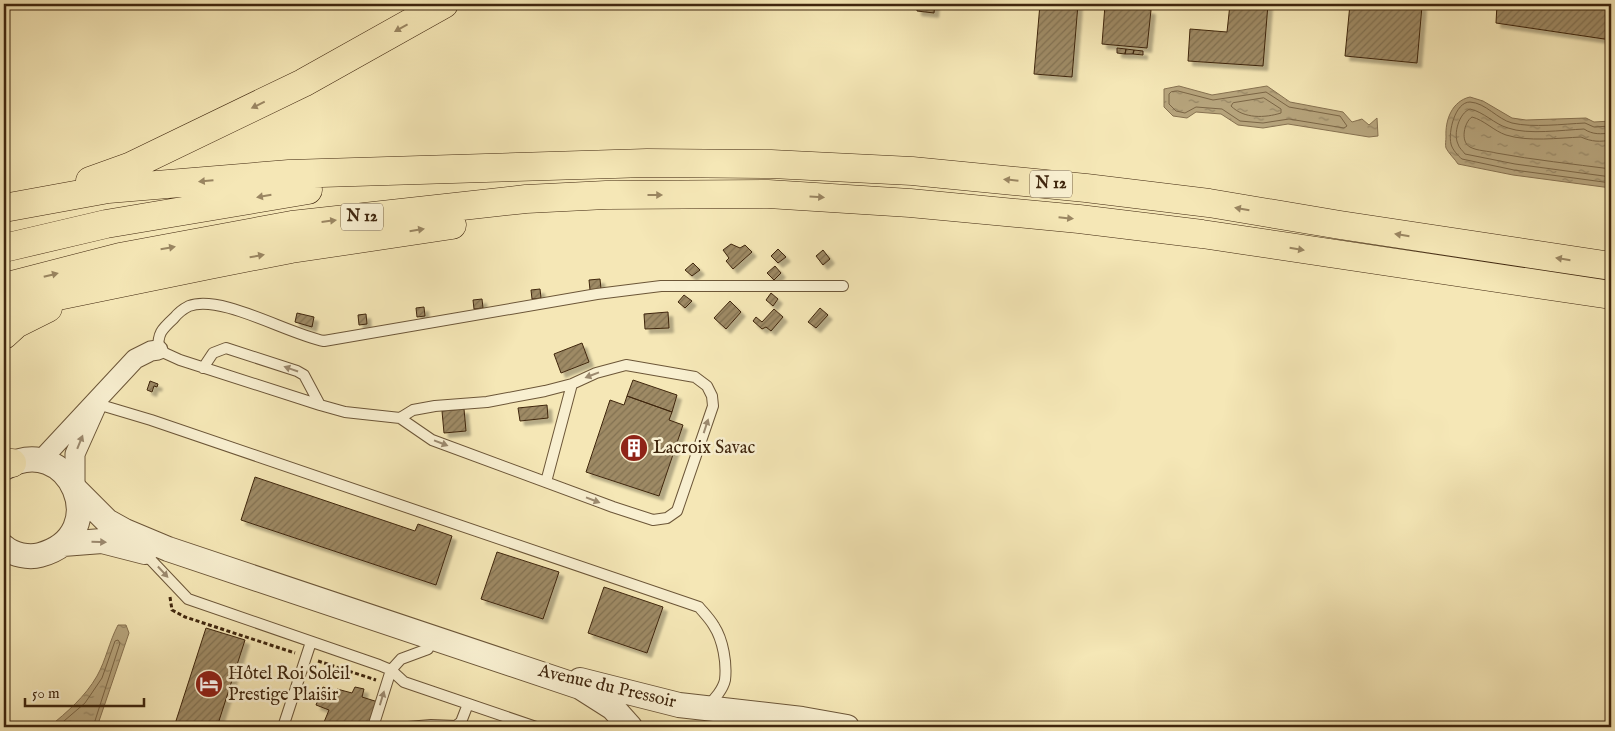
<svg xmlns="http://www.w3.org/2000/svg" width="1615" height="731" viewBox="0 0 1615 731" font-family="'IM FELL English',serif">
<defs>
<pattern id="water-ripples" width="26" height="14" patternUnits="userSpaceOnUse" patternTransform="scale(1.25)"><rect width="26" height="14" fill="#b7a57d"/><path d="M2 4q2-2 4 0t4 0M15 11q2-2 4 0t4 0" fill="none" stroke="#968665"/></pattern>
<pattern id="building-hatch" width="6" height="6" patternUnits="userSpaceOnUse" patternTransform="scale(1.25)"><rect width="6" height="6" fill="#9e8a65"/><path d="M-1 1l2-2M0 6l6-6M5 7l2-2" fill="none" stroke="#827152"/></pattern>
<filter id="shadow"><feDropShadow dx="4.5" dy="4.5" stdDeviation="1" flood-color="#0004"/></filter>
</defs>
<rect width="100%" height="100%" fill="#f5e7b6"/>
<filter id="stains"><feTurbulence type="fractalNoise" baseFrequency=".004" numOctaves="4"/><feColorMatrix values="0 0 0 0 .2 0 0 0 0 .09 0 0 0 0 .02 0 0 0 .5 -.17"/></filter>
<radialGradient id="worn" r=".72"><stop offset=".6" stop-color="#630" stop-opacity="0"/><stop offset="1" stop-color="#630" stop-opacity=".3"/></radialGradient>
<path fill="url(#water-ripples)" stroke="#877251" d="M1179 86 1212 95 1267 86 1290 102 1343 112 1352 122 1362 119 1369 125 1377 118 1378 136 1369 137 1288 124 1263 128 1238 125 1221 114 1196 112 1187 118 1173 116 1164 107V89Z
M1470 97 1483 101 1512 118 1526 120 1586 118 1594 122 1611 121V188L1513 175 1458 164C1455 159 1449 154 1446 148 1445 145 1446 140 1446 137 1445 120 1452 101 1470 97Z
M118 625H126L129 633 97 727H49C67 712 85 697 97 676 106 660 109 642 118 625Z"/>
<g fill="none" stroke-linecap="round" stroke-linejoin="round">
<path stroke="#7b6646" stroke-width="1" d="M1178 91 1213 100 1266 92 1289 107 1340 116 1347 126 1344 128 1289 119 1263 123 1240 121 1222 109 1196 107 1185 113 1176 111 1169 104V94L1171 92Z
M1264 98 1281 109V113C1265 118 1244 119 1231 106L1233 103Z
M1611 126 1594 127 1585 123C1563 124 1533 128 1512 123 1497 119 1486 103 1470 102 1455 102 1448 132 1451 144 1452 149 1458 156 1462 159L1514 170 1611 183
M1611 133C1601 134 1593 135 1584 129 1562 130 1528 135 1508 128 1494 124 1484 112 1470 109 1459 113 1453 134 1458 144 1459 148 1463 151 1465 154L1515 164 1611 177
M1611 140C1600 142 1592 142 1581 137 1559 138 1528 142 1506 135 1494 131 1484 120 1472 117 1464 122 1460 142 1470 147 1477 151 1489 151 1496 153 1534 160 1573 164 1611 169
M57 727 85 703 102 678 115 641 118 640 120 643 93 727"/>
</g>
<path fill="url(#building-hatch)" stroke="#3f260e" filter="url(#shadow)" d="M917 4H935L934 13 917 11Z
M1040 4H1078L1072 77 1034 74Z
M1230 4H1268L1263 66 1188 61 1190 29 1227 32Z
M1350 4H1400L1422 6 1417 63 1345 56Z
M1497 4H1611V40L1496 23Z
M1105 5 1127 7V5L1137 6V8L1151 10 1147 48 1102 44Z
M1117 48 1126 49 1125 54 1117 53Z
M1126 49 1134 50 1133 54H1125Z
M1134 50 1143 51V55L1133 54Z
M731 244 740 248 745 245 752 252 733 269 726 261 729 258 723 250Z
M778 249 786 257 778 263 771 256Z
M823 250 830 259 823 265 816 256Z
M693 263 700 270 692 276 685 270Z
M775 266 781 273 774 280 767 273Z
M600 279 601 289 590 290 589 280Z
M540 289 541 298 532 299 531 290Z
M771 293 778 299 773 306 766 300Z
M684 295 692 301 685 308 678 302Z
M482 299 483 308 474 309 473 300Z
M730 301 741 312 726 329 714 318Z
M424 307 425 316 417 317 416 308Z
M820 308 828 315 816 328 808 322Z
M774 309 783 317 771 331 766 327 762 329 753 321 756 317 762 322Z
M668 312 669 328 645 329 644 314Z
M297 313 314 317 312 327 295 322Z
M366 314 367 324 359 325 358 315Z
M582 343 589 362 561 373 554 354Z
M633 380 677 395 672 412 627 396Z
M150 381 158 384 157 387 154 386 152 392 147 390Z
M627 396 672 412 669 420 683 425 659 496 586 472 610 400 624 405Z
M547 405 548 418 520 421 518 408Z
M464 409 466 431 444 433 442 411Z
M255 477 415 531 418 524 452 536 436 585 241 520Z
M497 552 559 572 543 619 481 599Z
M604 587 663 607 647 653 588 633Z
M206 628 245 640 217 727H174Z
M323 687 336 691 337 689 352 693 355 687 364 689 362 697 378 702 370 727H322L329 710 316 705Z"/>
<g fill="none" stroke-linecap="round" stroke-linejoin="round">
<defs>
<path id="service" d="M203 368 213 353 226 348 297 371 304 375 320 405
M94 403 151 420 699 607C704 613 710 619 714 626 723 640 727 663 725 680 723 689 715 699 708 705
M400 418 413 410 435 406 487 402 545 391 572 384 596 373 626 365 695 377 707 386 712 396 713 406 677 511 667 518 653 520 613 507 432 440 400 418 345 412 320 405 180 360 158 350C158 333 161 330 174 318 178 313 183 309 189 306 221 294 288 334 324 341L597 294 661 286H843
M546 482 572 384
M142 554 151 560 188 599 379 665 391 670 404 682 536 727
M283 727 311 642
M373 727 391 670 401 659 428 649
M408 727 431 725 456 726 461 722 468 704"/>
<path id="minor" d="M41 460 135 359 151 351 158 350
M75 489V454L96 407"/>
<path id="tertiary" d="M4 468C69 429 115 535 40 555 29 558 13 555 4 547
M75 489 107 521 125 531 168 549 580 687 613 708 630 727
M63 544 102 541 145 552
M580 680 679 705 802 719 847 727"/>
<path id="trunk" d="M90 181 129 167 303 83 444 4
M4 208 108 189 289 174 647 163 771 164 912 171 1086 188 1209 203 1340 225 1611 266
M4 248 106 224 308 190
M4 287 120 257 292 225 526 199 606 195 768 194 910 203 1079 219 1202 234 1611 295
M4 307 209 265 291 249 452 225
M4 335 16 324 48 308
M4 463H12"/>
</defs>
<use href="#service" stroke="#6c5638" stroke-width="12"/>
<use href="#minor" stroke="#6c5638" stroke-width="21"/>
<use href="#tertiary" stroke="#6c5638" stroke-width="26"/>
<use href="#trunk" stroke="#3f260e" stroke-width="29"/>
<path stroke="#3f260e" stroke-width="3" stroke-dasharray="4 2.5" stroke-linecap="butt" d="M170 597 172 610 185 617 295 653
M318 661 376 680"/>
<use href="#service" stroke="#f8efd0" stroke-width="10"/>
<use href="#minor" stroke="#f8efd0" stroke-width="19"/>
<use href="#tertiary" stroke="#f8efd0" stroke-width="24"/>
<use href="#trunk" stroke="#f5e7b6" stroke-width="28"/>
</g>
<defs><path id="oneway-solid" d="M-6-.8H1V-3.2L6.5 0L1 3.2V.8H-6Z" transform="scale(1.25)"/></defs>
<g fill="#9a8662">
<use href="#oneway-solid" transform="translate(401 28) rotate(151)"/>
<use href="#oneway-solid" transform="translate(258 105) rotate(154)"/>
<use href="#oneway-solid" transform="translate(1011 180) rotate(-174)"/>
<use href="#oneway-solid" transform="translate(206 181) rotate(175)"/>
<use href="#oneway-solid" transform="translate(655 195)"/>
<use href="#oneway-solid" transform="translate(264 196) rotate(170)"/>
<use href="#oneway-solid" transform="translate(817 197) rotate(3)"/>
<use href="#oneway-solid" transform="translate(1242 209) rotate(-170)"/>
<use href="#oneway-solid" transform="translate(1066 218) rotate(6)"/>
<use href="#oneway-solid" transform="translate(329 221) rotate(-7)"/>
<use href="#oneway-solid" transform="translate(417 230) rotate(-9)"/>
<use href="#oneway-solid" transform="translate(1402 235) rotate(-171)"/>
<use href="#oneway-solid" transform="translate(168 248) rotate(-10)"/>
<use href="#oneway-solid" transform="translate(1297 249) rotate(9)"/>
<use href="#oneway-solid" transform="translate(257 256) rotate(-10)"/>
<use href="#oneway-solid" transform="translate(1563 259) rotate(-171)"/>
<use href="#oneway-solid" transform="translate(51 275) rotate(-14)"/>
</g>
<g fill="#9c8a6f">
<use href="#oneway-solid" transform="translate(291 369) rotate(-161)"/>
<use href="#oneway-solid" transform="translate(592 375) rotate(159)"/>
<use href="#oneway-solid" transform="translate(706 426) rotate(-72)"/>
<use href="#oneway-solid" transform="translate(80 442) rotate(-68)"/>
<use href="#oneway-solid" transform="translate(441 443) rotate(21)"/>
<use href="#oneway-solid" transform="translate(593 500) rotate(21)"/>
<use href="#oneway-solid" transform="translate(99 542) rotate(2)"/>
<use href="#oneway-solid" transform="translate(163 572) rotate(47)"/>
<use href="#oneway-solid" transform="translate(382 698) rotate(-73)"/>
</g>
<defs>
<symbol id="building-disc" viewBox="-11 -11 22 22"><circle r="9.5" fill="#8f2418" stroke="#f8efd0"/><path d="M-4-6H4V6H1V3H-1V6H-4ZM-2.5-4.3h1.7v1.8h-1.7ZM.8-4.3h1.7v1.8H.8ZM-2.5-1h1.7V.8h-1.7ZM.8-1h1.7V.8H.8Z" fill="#fff"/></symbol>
<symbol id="hotel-disc" viewBox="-11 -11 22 22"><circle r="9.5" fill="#8f2418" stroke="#f8efd0"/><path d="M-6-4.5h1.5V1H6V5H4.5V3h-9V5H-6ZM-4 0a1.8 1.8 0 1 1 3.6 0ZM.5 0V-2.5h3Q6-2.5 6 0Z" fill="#fff"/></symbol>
</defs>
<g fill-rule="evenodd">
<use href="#building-disc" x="618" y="432" width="32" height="32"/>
<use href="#hotel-disc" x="193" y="668" width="32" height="32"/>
</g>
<g text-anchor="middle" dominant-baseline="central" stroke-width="5" stroke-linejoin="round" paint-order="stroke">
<g fill="#f8efd0" stroke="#766248" stroke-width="1">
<rect x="1030" y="170.5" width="42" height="27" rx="4"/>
<rect x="341" y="203.5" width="42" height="27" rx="4"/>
</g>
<g font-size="16" font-weight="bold" fill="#3f260e">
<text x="1051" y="184">N 12</text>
<text x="362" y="217">N 12</text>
</g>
<g font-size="18" fill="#3f260e" stroke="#f8efd0" text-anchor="start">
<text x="653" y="448">Lacroix Savac</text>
<text x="228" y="674">Hôtel Roi Soleil<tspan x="228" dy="21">Prestige Plaisir</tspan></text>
</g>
<g font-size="18" fill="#3f260e" stroke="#f8efd0">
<text transform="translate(607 687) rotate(13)">Avenue du Pressoir</text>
</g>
</g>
<rect width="1615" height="731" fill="none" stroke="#f5e7b6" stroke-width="20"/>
<rect x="5" y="5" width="1605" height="721" fill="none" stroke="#3f260e" stroke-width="2.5"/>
<rect x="10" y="10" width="1595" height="711" fill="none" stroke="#3f260e"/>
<path d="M25 698v8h119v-8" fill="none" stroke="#3f260e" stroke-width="2.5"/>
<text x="32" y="698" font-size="15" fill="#3f260e" stroke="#f8efd0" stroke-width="4" paint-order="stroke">50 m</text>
<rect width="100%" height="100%" filter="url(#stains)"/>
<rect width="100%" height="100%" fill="url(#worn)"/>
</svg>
